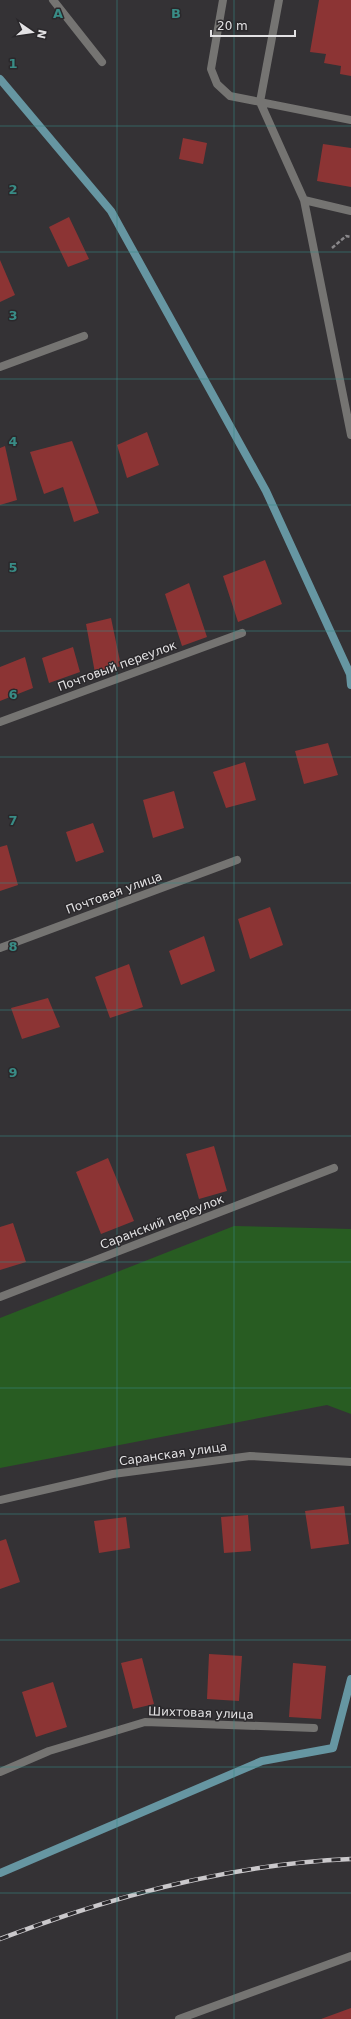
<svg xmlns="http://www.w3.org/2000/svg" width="351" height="2019" viewBox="0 0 351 2019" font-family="'DejaVu Sans',sans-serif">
<rect width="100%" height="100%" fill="#343235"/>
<path fill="#285c22" d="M234 1226 351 1229V1414L327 1405 0 1468V1318Z"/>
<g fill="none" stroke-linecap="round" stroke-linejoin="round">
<path stroke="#6696a2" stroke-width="8" d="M0 79 111 211 266 491 350 674 351 685
M0 1873 262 1761 333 1748 351 1679"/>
</g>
<path fill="#8c3434" d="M319 0H351V76L340 74 341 66 324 63 326 54 310 52Z
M183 138 207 143 203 164 179 159Z
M323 144 351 148V187L317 181Z
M69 217 89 259 68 267 49 227Z
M0 260 15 295 0 302Z
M147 432 159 465 127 478 117 445Z
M72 441 99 513 74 522 63 487 44 494 30 452Z
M5 446 17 500 0 505V448Z
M265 560 282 604 238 622 223 576Z
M189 583 207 637 182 646 165 594Z
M111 618 121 666 95 673 86 624Z
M73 647 80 672 49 683 42 658Z
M25 657 33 688 0 701V667Z
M328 743 338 775 304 784 295 751Z
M245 762 256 800 226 808 213 772Z
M174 791 184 828 153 838 143 800Z
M93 823 104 852 76 862 66 832Z
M7 845 18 885 0 891V847Z
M270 907 283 945 250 959 238 919Z
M204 936 215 971 181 985 169 951Z
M129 964 143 1007 110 1018 95 977Z
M48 998 60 1027 22 1039 11 1008Z
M214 1146 227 1191 199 1199 186 1154Z
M108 1158 134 1221 101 1234 76 1172Z
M13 1223 26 1262 0 1270V1227Z
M344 1506 349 1544 311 1549 305 1511Z
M248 1515 251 1551 224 1553 221 1517Z
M126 1517 130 1548 99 1553 94 1521Z
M6 1539 20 1582 0 1589V1541Z
M209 1654 242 1656 239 1701 207 1699Z
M142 1658 154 1704 133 1709 121 1663Z
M293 1663 326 1666 321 1719 289 1717Z
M53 1682 67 1727 36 1737 22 1692Z
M351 2008V2019H321Z"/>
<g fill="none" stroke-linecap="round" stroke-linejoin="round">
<path stroke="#89878a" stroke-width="2.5" stroke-dasharray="4 2" stroke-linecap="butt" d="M332 248 346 236 351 237"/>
<path stroke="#757472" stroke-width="8" d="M53 0 102 62
M223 0 211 69 217 84 230 96 351 120
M279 0 260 102 304 200
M351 211 304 200 351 435
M179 2019 351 1956"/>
<path stroke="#757472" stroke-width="8" d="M0 367 84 336
M0 722 242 633
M0 948 237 860
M0 1297 334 1168
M0 1500 113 1474 250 1456 351 1462
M0 1772 49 1751 145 1722 314 1728"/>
<defs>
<path id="rail" d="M0 1939C112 1896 231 1864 351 1859"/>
</defs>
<use href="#rail" stroke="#cac8cb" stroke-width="4.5"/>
<use href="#rail" stroke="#2a282b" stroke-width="3" stroke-dasharray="9" stroke-linecap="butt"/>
</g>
<path fill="none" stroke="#398c86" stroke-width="1" stroke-opacity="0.55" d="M117 0V2019M234 0V2019M0 126H351M0 252H351M0 379H351M0 505H351M0 631H351M0 757H351M0 883H351M0 1010H351M0 1136H351M0 1262H351M0 1388H351M0 1514H351M0 1640H351M0 1767H351M0 1893H351"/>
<g text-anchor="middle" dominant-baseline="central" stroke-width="3" stroke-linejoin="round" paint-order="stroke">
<g font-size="12" fill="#e3e2e4" stroke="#2a282b">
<text transform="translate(117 666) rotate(-20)">Почтовый переулок</text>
<text transform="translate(114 893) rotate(-20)">Почтовая улица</text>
<text transform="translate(162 1222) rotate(-21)">Саранский переулок</text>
<text transform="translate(173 1454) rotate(-8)">Саранская улица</text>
<text transform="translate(201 1713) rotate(2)">Шихтовая улица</text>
</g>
</g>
<g font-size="13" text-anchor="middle" font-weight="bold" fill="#398c86" stroke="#2a282b" stroke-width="3" stroke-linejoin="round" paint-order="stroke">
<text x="58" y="18">A</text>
<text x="176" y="18">B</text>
<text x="13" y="68">1</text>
<text x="13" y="194">2</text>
<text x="13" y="320">3</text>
<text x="13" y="446">4</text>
<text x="13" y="572">5</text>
<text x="13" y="699">6</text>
<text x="13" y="825">7</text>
<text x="13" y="951">8</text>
<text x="13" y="1077">9</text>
</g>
<g transform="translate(32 32) rotate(103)" stroke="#2a282b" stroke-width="3" paint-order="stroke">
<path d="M0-3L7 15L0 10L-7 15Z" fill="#e3e2e4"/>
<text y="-6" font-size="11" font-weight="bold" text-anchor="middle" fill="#e3e2e4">N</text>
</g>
<path d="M211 30v6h84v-6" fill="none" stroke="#e3e2e4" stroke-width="2"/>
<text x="217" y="30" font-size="12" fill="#e3e2e4" stroke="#2a282b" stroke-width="3" paint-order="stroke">20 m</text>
</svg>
